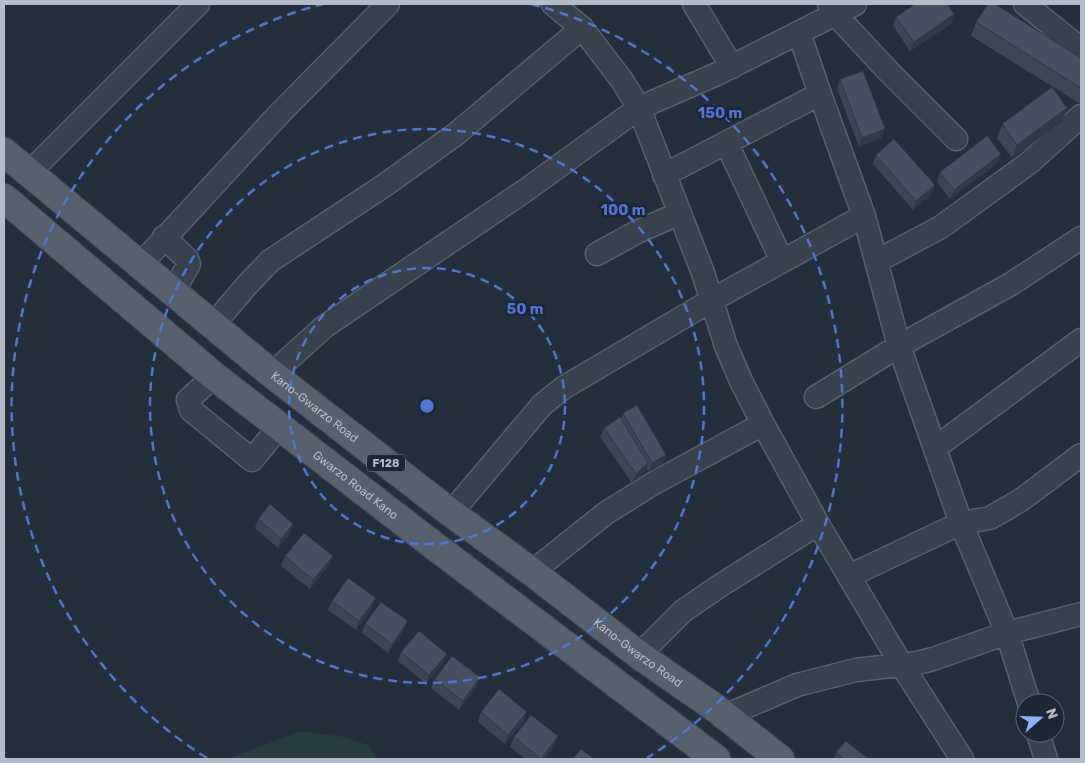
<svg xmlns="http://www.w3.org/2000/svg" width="1085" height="763" viewBox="0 0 1085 763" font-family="Rubik,sans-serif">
<rect width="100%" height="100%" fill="#242f3e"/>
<path fill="#263c3f" d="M301 731 344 737 368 745 378 759H227Z"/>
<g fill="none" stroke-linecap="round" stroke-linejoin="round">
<defs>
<path id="minor" d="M553 4 582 28 621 79 639 108 703 273 726 346 741 381 763 424 818 524 901 664 962 759
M694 4 732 67
M829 4 835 14 890 73 956 139
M1025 4 1081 49
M799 33 820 94 864 216 899 346 961 523 1007 633 1029 703
M727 144 782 261
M29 173 198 4
M664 175 820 94
M164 237 187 259 189 264 173 292
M597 254 637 232 680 213
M877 261 941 227 1029 163 1081 116
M140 265 281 112 388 4
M213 325 247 285 270 261 385 185 456 134 582 28
M272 374 324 327 526 190 639 108 717 74 855 4
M214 376 188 400 191 410 252 460 279 427
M816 397 899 346 1011 284 1081 238
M935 448 1081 340
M451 513 542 405 563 388 712 300 864 216
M532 572 606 513 654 483 763 424
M849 576 961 523 990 518 1021 500 1081 455
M639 655 683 611 721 585 818 524
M725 716 797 685 856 670 917 663 933 659 1007 633 1081 614
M1038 733 1046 759"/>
<g id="major">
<path id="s1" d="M4 152 272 374 451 513 532 572 639 655 714 707 780 759"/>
<path id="s2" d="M4 198 214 376 428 541 716 759"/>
</g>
</defs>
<use href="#minor" stroke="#565f6c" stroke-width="25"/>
<use href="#major" stroke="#414a57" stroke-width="30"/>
<use href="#minor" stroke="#38414e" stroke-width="22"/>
<use href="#major" stroke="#56606e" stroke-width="28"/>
</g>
<path fill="#3b4654" d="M954 14 951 24 910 51 893 26 896 17Z
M976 22 1081 58V99L1079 103 971 36Z
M840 79 882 138 859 147 837 88Z
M1067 108 1062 122 1012 158 997 138 1002 124Z
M876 155 935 185 931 194 913 210 873 164Z
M998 163 950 199 937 182 940 172Z
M623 413 663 464 649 472 646 468 645 472 632 483 600 437 604 428 621 419Z
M258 519 293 524 290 533 278 548 255 528Z
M285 556H333L329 565 310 589 281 566Z
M376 598 372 607 356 630 328 610 332 601Z
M365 624 404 630 388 653 362 633Z
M401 652 447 654 443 663 426 684 398 661Z
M480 677 477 686 459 710 431 688 435 679Z
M481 712 524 721 505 744 478 722Z
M514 737 555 745 544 759H526L510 747Z
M836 752 868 759H834Z"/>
<path fill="#303945" d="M954 14 951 24 910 51 914 42Z
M1067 108 1062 122 1012 158 1017 145Z
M885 129 882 138 859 147 862 138Z
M1001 154 998 163 950 199 954 190Z
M935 185 931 194 913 210 916 201Z
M666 455 663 464 649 472 652 463Z
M648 463 645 472 632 483 636 474Z
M293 524 290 533 278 548 281 539Z
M333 556 329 565 310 589 313 580Z
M376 598 372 607 356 630 359 621Z
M408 621 404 630 388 653 392 644Z
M447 654 443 663 426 684 429 675Z
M480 677 477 686 459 710 463 701Z
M527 712 524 721 505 744 508 735Z
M558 736 555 745 544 759H541Z"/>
<path fill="#455162" stroke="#303945" d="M915 4H947L954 14 914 42 896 17Z
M988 4H995L1081 58V88L976 22Z
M863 71 885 129 862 138 840 79Z
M1052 87 1067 108 1017 145 1002 124Z
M987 136 1001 154 954 190 940 172Z
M894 139 935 185 916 201 876 155Z
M637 405 666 455 652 463 623 413Z
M620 417 648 463 636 474 604 428Z
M270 504 293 524 281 539 258 519Z
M304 533 333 556 313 580 285 556Z
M348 578 376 598 359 621 332 601Z
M381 602 408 621 392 644 365 624Z
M419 631 447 654 429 675 401 652Z
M452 656 480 677 463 701 435 679Z
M499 689 527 712 508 735 481 712Z
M531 715 558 736 541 759 514 737Z
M846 741 868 759H844L836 752Z
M581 749 594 759H573Z"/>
<g fill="none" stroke="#5274d3" stroke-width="2.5" stroke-dasharray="9 6">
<circle cx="427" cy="406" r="138"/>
<circle cx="427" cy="406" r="277"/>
<path d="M207 758A415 415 0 0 1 323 4M531 4A415 415 0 0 1 647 758"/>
</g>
<g text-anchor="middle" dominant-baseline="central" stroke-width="5" stroke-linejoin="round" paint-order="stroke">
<rect fill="#1d2633" stroke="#878f9c" stroke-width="1" x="367" y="454.5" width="38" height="17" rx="4"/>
<g font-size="11" font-weight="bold" fill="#b4bcc9">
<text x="386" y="463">F128</text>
</g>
<g font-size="12" fill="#b4bcc9" stroke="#1d2633">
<text stroke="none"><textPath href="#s1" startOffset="402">Kano-Gwarzo Road</textPath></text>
<text stroke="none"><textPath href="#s2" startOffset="454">Gwarzo Road Kano</textPath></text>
<text stroke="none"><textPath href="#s1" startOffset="808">Kano-Gwarzo Road</textPath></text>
</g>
</g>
<circle cx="427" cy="406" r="8" fill="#5274d3" stroke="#1d2633" stroke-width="2.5"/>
<g font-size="15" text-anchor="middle" font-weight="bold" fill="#5274d3" stroke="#1d2633" stroke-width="5" stroke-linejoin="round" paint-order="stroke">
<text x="720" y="118">150 m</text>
<text x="623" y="215">100 m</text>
<text x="525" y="314">50 m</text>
</g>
<rect width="1085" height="763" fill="none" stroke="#b4bcc9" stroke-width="10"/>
<g transform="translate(1040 718) rotate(70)"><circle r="24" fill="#1d2633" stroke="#59626f"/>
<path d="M0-4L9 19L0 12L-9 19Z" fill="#8ab4f8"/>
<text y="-8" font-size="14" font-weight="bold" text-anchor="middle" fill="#b4bcc9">N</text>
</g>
</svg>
